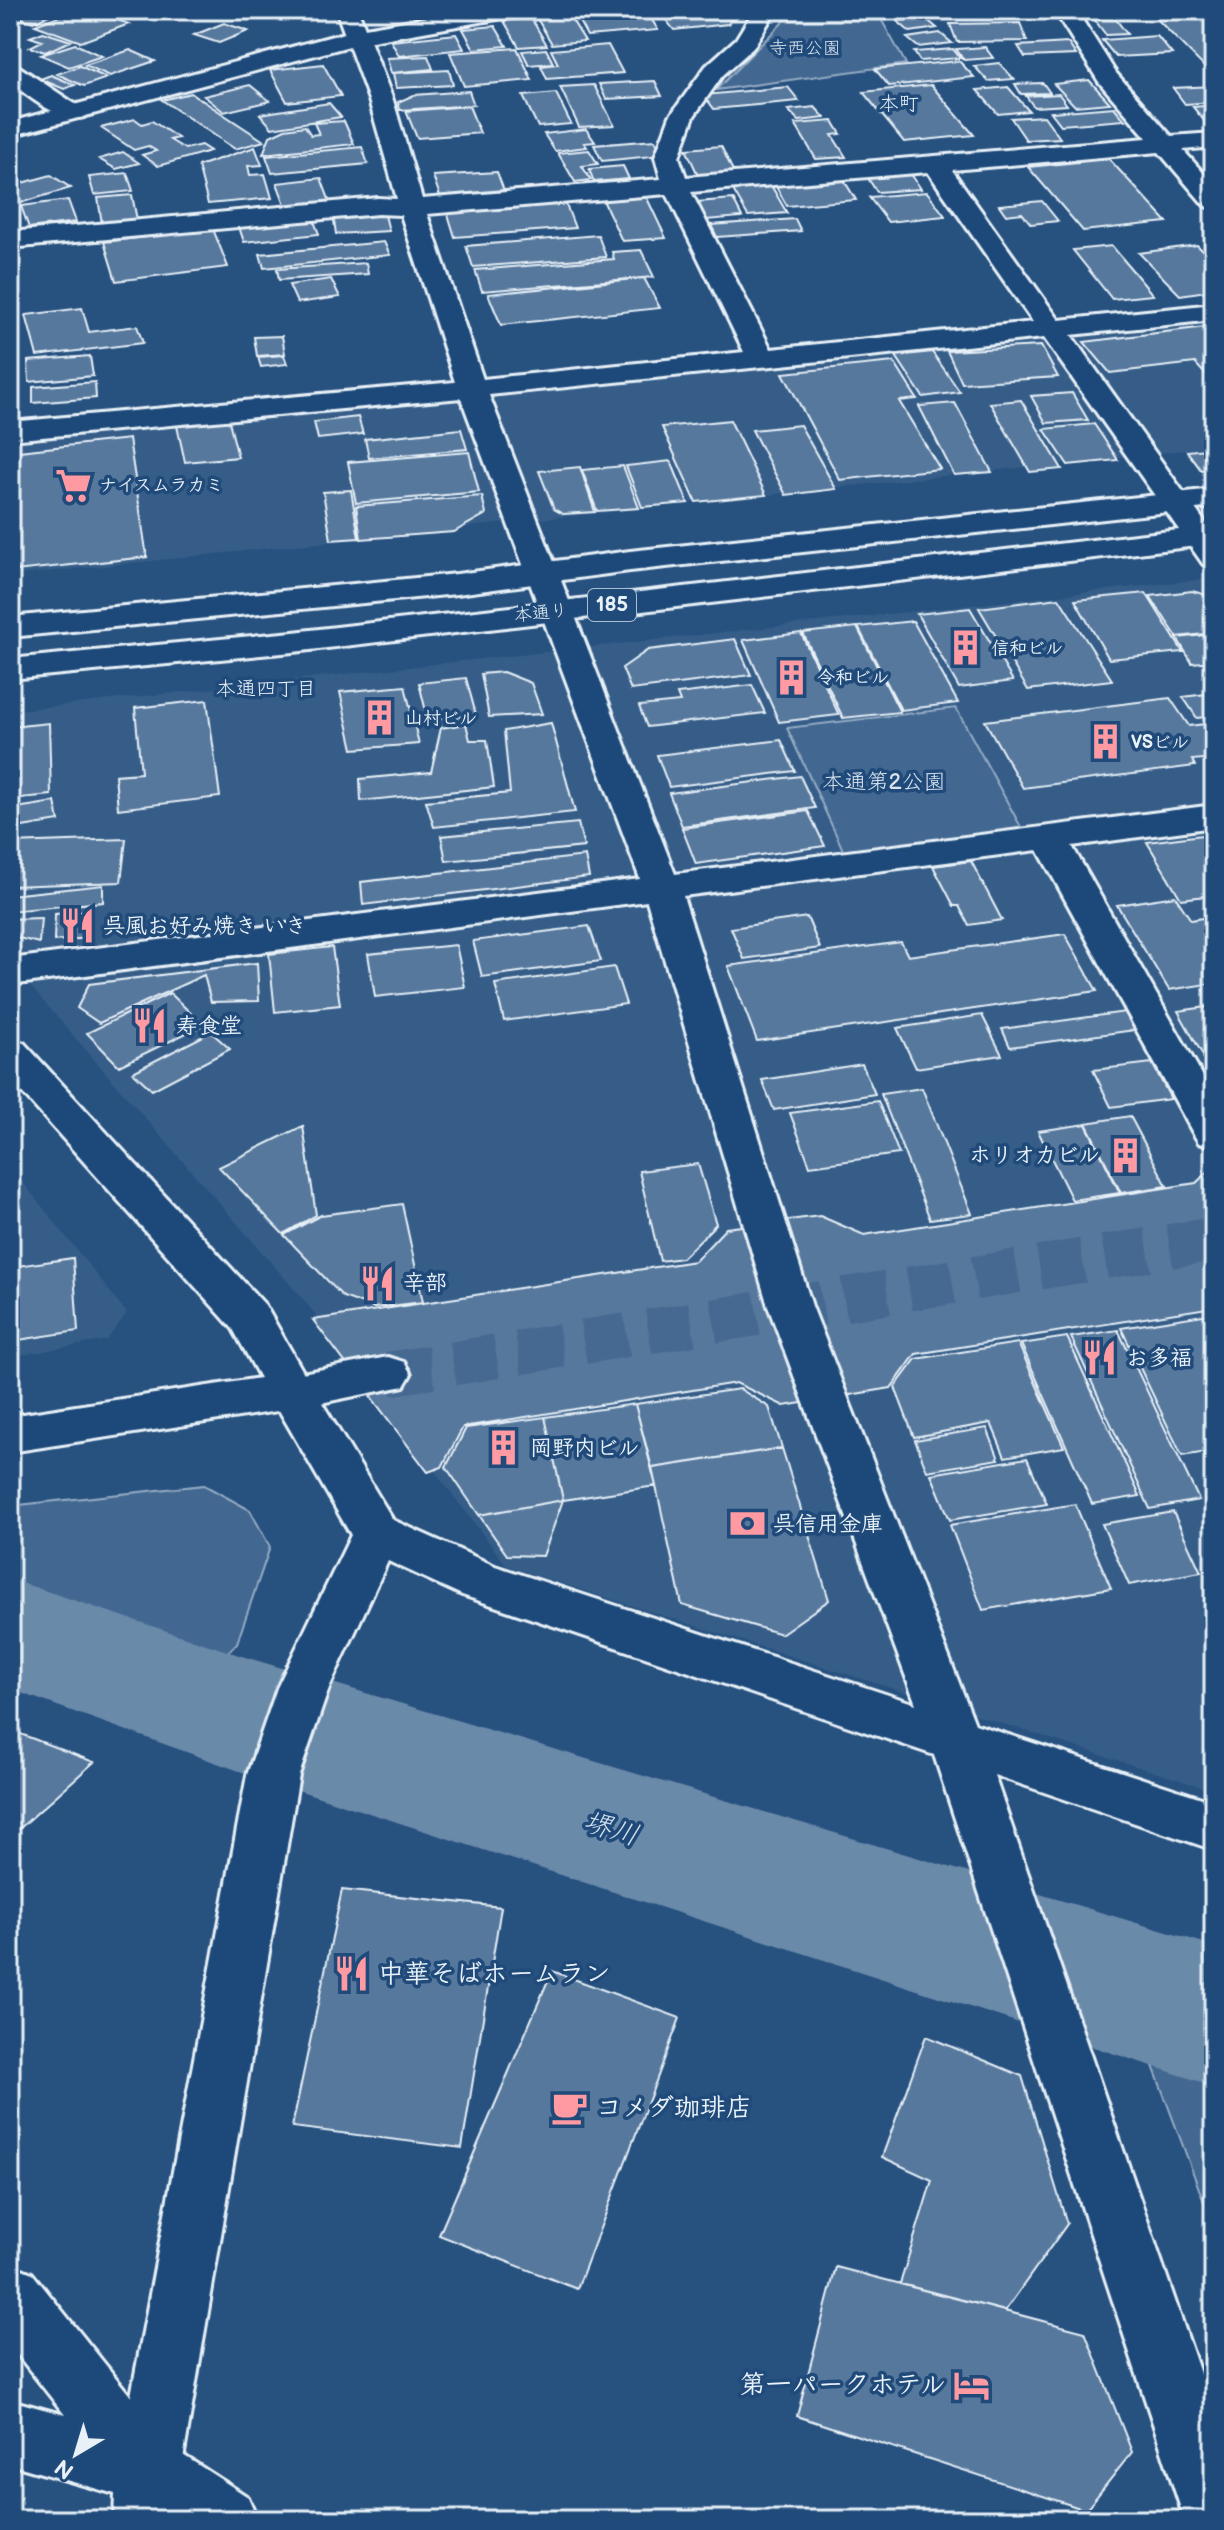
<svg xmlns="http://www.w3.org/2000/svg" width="1224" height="2530" viewBox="0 0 1224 2530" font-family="'Balsamiq Sans','Klee One',sans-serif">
<rect width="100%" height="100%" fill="#27517f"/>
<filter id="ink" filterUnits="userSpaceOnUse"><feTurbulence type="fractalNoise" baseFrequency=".0125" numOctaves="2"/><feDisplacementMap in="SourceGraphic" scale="16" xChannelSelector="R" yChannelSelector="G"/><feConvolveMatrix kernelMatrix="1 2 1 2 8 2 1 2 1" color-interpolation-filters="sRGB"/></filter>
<g filter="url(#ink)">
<path fill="#355d88" d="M1214 318V447L10 576V440Z
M1214 578V1791L507 1566 307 1304 10 963V711Z
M10 1166 127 1313 107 1340 10 1357Z"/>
<path fill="#436891" stroke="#96acc4" stroke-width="2" d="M881 19 906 64 716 90 785 20Z
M956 708 1022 829 844 852 787 728Z
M204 1485 250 1510 270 1547 237 1643 220 1660 10 1585V1506Z
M1146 2047 1214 2067V2229Z"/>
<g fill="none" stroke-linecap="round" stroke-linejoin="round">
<path fill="#9db3c9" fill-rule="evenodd" d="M383 10 378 14 373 11V10Z"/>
<path fill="#6b8aaa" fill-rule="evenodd" d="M10 1579 245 1657 1214 1946V2086L245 1773 10 1689Z"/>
</g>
<path fill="#57789d" stroke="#e8f1f8" stroke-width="2" d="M75 10H89L129 24 81 42 35 25Z
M646 10 658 30 587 36 575 14Z
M717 10H738L728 24 674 30 663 16Z
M1148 10H1214V72L1210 73Z
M34 11 49 15 33 22 18 17Z
M567 12 585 41 552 44 535 15Z
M924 17 937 28 910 32 897 21Z
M531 18 547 45 519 47 504 21Z
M1115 18 1127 34 1106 35 1094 19Z
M224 23 248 31 219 43 194 35Z
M1020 23 1027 41 957 42 950 24Z
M495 26 507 46 474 49 463 29Z
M43 32 71 41 45 52 30 47 42 41 30 37Z
M940 33 952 43 918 47 907 38Z
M456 34 464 49 399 56 391 41Z
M1157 36 1172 54 1116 57 1102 40Z
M1068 43 1076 55 1025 57 1018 46Z
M75 44 102 56 69 67 41 55Z
M608 45 623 73 547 79 541 66 558 64 551 50Z
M985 47 993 58 964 60 956 49Z
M517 48 532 80 464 86 450 53Z
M546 49 553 63 529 65 522 51Z
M953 49 960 58 920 61 914 52Z
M130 50 155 61 110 76 85 65Z
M428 56 433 69 391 73 387 58Z
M959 61 974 77 889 86 875 69Z
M999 63 1014 79 988 81 974 66Z
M323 64 341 96 287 102 270 70Z
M80 66 107 78 84 86 57 74Z
M449 70 453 85 396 88 393 73Z
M51 75 75 85 64 89 40 79Z
M1089 80 1110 103 1075 106 1054 84Z
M655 81 662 96 606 99 599 84Z
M1043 83 1050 93 1021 94 1015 84Z
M250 85 270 101 224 112 204 96Z
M594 85 614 125 579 127 560 87Z
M931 85 974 135 904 142 863 92Z
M1214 86V102L1185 104 1173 88Z
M788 87 799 101 714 109 704 95Z
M1008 87 1029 111 998 114 977 90Z
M469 91 474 105 400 110 398 102 414 95Z
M191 93 264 141 235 149 162 100Z
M556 93 571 124 538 127 523 96Z
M1059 94 1067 105 1034 107 1026 96Z
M329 103 341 117 272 128 260 114Z
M1214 105V127L1210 128 1193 107Z
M469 106 480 133 417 138 406 111Z
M815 107 825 118 799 121 788 110Z
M1114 107 1125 120 1061 125 1051 112Z
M1044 116 1060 138 1026 140 1011 118Z
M135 119 142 124 152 121 178 138 170 140 185 149 201 145 210 151 158 166 142 155 156 151 148 146 134 150 101 128Z
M344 121 354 144 263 154 270 136 285 129 305 126 311 135 319 134 314 123Z
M833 121 841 134 832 135 846 157 816 159 795 124Z
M586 129 595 142 584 143 587 147 555 151 544 134Z
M655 140 663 155 602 161 594 145Z
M721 146 734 173 698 175 686 149Z
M255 147 262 165 248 166 250 175 265 174 272 198 208 204 198 166Z
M362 147 368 164 272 173 266 156Z
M589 150 598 164 582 166 591 180 575 182 558 153Z
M123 152 139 163 116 169 99 159Z
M1109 159 1167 222 1083 231 1028 167Z
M623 166 629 179 594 182 589 169Z
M909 171 921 189 877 192 865 174Z
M497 172 504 191 440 196 433 176Z
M127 173 133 191 94 195 89 177Z
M51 175 71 188 10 206V178L19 184Z
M842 177 856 200 787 206 774 183Z
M321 178 330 202 286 207 277 183Z
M772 187 787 213 748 216 733 190Z
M927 192 945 216 888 222 869 197Z
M645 194 666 238 622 241 602 198Z
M132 195 137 220 102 224 98 198Z
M733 199 742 217 706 220 698 202Z
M68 200 76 222 29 228 21 206Z
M1042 201 1058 221 1031 224 1022 213 1006 215 999 205Z
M565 202 575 228 455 237 447 211Z
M384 211 389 231 336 234 333 214Z
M312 216 319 234 244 242 238 224Z
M795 219 801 231 717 237 711 225Z
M213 229 228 267 116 281 104 242Z
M598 235 606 257 473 267 466 246Z
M384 242 390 255 264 268 260 254Z
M1197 245 1214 262V290L1180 295 1139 253Z
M1112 246 1153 295 1112 299 1073 250Z
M641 250 654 277 482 291 475 270 614 259 612 252Z
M366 263 368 274 279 280 277 269Z
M644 278 660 308 501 325 488 294Z
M331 279 340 297 297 303 289 285Z
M82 308 89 332 137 326 143 343 37 356 26 315Z
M1214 326V384L1195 363 1110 373 1084 342Z
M282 336 285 354 257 356 254 337Z
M1041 346 1058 377 962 383 947 351Z
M932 352 960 392 923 397 896 356Z
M284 355 287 364 261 367 258 357Z
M90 356 93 376 29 382 28 361Z
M894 362 917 399 899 401 940 469 840 480 783 373Z
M95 382 96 398 33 403V387Z
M1072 393 1088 420 1046 423 1031 396Z
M1021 400 1062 469 1030 472 990 403Z
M955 403 992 472 954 475 919 406Z
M358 417 363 434 318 439 314 422Z
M730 420 766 495 696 502 662 427Z
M229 421 238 457 185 462 177 426Z
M1094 424 1118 460 1068 465 1044 429Z
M800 425 836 489 786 495 752 430Z
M461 429 467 449 369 458 365 439Z
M129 439 147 557 15 571 10 518V452Z
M1214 448V468L1201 470 1187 451Z
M469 452 479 492 356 503 348 462Z
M671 461 688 503 642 507 626 466Z
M623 466 639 508 597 511 582 470Z
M580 467 595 512 563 514 554 509 539 471Z
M351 490 359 538 331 540 323 492Z
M482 496 486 514 454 532 361 539 356 506Z
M1192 591 1214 597V633L1177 637 1150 596Z
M1146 593 1183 652 1109 659 1075 600Z
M1059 598 1112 680 1028 690 979 608Z
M970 608 1013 681 959 688 917 614Z
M913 621 958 703 901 710 858 627Z
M857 627 900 712 843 718 803 633Z
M801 633 839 715 779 722 743 640Z
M1214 634V661L1192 663 1177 638Z
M735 639 751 675 631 690 622 668 648 650Z
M503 672 531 683 542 714 489 717 481 674Z
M466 678 476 715 428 720 419 683Z
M752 685 765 713 647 727 639 706 680 702 677 694Z
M405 686 419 744 353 749 340 692Z
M1214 693V716L1197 718 1183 697Z
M1170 698 1189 726 1214 723V758L1192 760 1195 766 1023 788 985 721Z
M207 700 220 797 118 809 115 775 141 773 135 708Z
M49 723 51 795 11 799 10 727Z
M551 723 575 812 434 827 426 801 510 793 504 731Z
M466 724 470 740H487L494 787 361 801 360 779 431 772 441 728Z
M781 740 795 771 669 787 657 755Z
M800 776 815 808 682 826 669 793Z
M55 802 59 821 10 829V809Z
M808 811 825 846 696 864 682 828Z
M578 823 584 847 446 861 441 836Z
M1202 835 1214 853V895L1181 899 1147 842Z
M126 839 121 882 10 886V843Z
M585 856 589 877 363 905 361 882Z
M971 861 1002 920 969 925 959 906H954L933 866Z
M103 885V902L10 911V895Z
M1175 896 1191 920 1214 916V983L1169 990 1117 905Z
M90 911V938L54 941 55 914Z
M807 917 820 948 744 959 731 928Z
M41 918 39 943 10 936V919Z
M589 926 601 961 482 977 473 941Z
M1065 934 1097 991 757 1041 728 966 901 942 908 956Z
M456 945 465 987 375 997 368 954Z
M332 947 340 1005 275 1012 269 954Z
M257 963 259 1001 211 1002 204 975 99 1023 77 1008 89 984Z
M614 967 626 1004 504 1021 495 984Z
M170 993 203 1025 119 1066 87 1033Z
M1214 1006V1075L1178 1011Z
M1125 1012 1135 1030 1010 1047 1002 1029Z
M982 1015 1002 1055 916 1068 897 1028Z
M211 1032 230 1049 152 1090 133 1072Z
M1152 1063 1171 1099 1111 1107 1093 1070Z
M862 1064 875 1094 774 1110 762 1080Z
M922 1088 972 1214 930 1219 881 1094Z
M878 1101 899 1154 810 1166 790 1113Z
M1130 1116 1167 1186 1121 1193 1086 1123Z
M1086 1124 1120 1193 1072 1200 1038 1131Z
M303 1126 316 1215 283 1234 219 1167Z
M698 1164 716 1224 682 1258 660 1261 639 1171Z
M1213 1167 1214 1307 916 1354 891 1388 784 1406 736 1383 463 1427 442 1467 428 1472 313 1320 695 1261 726 1228 820 1216 864 1235 1196 1183Z
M402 1204 423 1302 374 1308 343 1297 284 1235 321 1215Z
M73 1258 78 1331 18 1340V1349L10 1350V1267Z
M1209 1314 1214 1323V1451L1182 1456 1121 1328Z
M1118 1330 1199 1500 1150 1509 1071 1337Z
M1067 1337 1140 1496 1092 1504 1021 1344Z
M1018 1343 1064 1447 1005 1457 991 1423 914 1437 895 1387 916 1359Z
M740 1389 769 1407 782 1448 652 1468 635 1404Z
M635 1404 656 1486 563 1500 545 1417Z
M545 1417 563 1500 479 1515 446 1467 466 1428Z
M987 1428 999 1459 927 1471 915 1440Z
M782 1448 829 1600 781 1634 682 1605 652 1468Z
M1027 1458 1047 1504 950 1520 931 1474Z
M563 1500 543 1556 507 1555 479 1515Z
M1075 1504 1111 1588 983 1610 950 1525Z
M1173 1512 1201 1572 1129 1585 1102 1524Z
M10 1730 94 1762 10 1837Z
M342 1890 501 1907 462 2148 292 2127Z
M552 1971 680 2018 577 2289 439 2235Z
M926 2036 1022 2076 1067 2224 1005 2311 900 2284 932 2180 882 2157Z
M836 2267 1085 2332 1132 2452 1086 2510 797 2416Z"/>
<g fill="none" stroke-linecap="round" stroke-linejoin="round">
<path stroke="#446991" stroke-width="44" stroke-dasharray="44 22" stroke-linecap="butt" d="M388 1374 1214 1239"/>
<defs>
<path id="pedestrian" d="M388 1357 404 1362 411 1374 404 1386 291 1409 275 1404 268 1391 275 1378Z"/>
<path id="minor" d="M336 10H358L393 100 422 199 661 179 655 157 670 116 706 66 736 39 754 10H776L753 48 722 76 694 116 679 157 686 177 1147 138 1099 82 1054 10H1076L1116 73 1171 136 1214 133V147L1183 150 1214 185V209L1205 206 1159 152 952 170 1059 320 1214 304V320L1071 335 1214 535V567L1203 564 1044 338 489 395 675 874 1214 805V827L1072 846 1214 1096V1147L1199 1143 1193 1133 1038 850 683 896 812 1306 975 1724 1214 1802V1850L994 1775 1214 2414V2520H1186L1181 2509 934 1755 462 1595 388 1561 329 1688 299 1775 181 2471 172 2494 149 2503 126 2494 117 2471 247 1775 277 1688 351 1535 268 1391 275 1378 291 1373 307 1378 393 1520 495 1566 916 1704 768 1306 647 901 10 985V959L640 879 461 398 10 440V422L455 382 401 215 378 214 10 248V232L378 198 397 199 369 100ZM928 172 1033 322 771 349 691 192ZM667 194 744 352 483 379 427 214Z
M10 64 18 66 87 112 84 117C59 123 29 96 10 82Z"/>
<path id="tertiary" d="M469 10H519L508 17 361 43 10 136V122L359 29Z
M10 1039 24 1043 265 1305 314 1391 307 1404 291 1409 10 1452V1416L260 1378 233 1329 10 1079Z
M10 2264 32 2273 172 2448 248 2497 258 2520H114L115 2494 10 2464V2400L65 2415 10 2345Z"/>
<path id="trunk" d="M1214 489V507L630 571 457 594 10 637V617L457 574 630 551Z
M1214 526V544L293 652 10 679V659L293 632Z"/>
</defs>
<use href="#pedestrian" stroke="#e8f1f8" stroke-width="6"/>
<use href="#minor" stroke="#e8f1f8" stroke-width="6"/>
<use href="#tertiary" stroke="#e8f1f8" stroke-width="6"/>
<use href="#trunk" stroke="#e8f1f8" stroke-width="6"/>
<use href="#pedestrian" fill="#1f4a7a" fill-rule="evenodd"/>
<use href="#minor" fill="#1f4a7a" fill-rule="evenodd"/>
<use href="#tertiary" fill="#1f4a7a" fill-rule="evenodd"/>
<use href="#trunk" fill="#1f4a7a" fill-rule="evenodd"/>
</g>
</g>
<defs>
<symbol id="supermarket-bare" viewBox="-9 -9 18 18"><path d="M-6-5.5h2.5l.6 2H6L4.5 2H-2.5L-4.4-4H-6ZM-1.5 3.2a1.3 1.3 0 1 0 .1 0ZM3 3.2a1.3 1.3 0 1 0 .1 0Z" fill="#ff9aa2" stroke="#1f4a7a" stroke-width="2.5" paint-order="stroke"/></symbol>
<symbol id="building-bare" viewBox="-9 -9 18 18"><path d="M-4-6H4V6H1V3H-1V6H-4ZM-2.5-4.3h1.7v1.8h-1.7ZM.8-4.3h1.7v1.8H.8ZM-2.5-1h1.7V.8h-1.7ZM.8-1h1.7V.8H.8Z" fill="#ff9aa2" stroke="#1f4a7a" stroke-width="2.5" paint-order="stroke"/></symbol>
<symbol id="restaurant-bare" viewBox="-9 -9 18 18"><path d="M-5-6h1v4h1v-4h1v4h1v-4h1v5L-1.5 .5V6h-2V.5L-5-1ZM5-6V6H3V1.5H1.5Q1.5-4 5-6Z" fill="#ff9aa2" stroke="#1f4a7a" stroke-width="2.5" paint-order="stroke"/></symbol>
<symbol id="bank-bare" viewBox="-9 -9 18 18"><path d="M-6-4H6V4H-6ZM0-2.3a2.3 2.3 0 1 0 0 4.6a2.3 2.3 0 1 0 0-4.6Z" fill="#ff9aa2" stroke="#1f4a7a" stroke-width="2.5" paint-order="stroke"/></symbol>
<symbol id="cafe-bare" viewBox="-9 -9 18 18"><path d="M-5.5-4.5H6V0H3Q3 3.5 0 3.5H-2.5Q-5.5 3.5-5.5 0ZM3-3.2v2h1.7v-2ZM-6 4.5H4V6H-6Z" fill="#ff9aa2" stroke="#1f4a7a" stroke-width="2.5" paint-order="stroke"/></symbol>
<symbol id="hotel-bare" viewBox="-9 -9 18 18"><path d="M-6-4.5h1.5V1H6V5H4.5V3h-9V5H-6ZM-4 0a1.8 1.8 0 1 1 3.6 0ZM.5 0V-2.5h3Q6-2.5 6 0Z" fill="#ff9aa2" stroke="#1f4a7a" stroke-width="2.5" paint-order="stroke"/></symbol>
</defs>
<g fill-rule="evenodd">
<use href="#supermarket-bare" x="48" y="460" width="51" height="51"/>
<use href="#building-bare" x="940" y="622" width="51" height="51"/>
<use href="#building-bare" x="766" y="652" width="51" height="51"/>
<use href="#building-bare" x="354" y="692" width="51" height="51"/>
<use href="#building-bare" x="1080" y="716" width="51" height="51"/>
<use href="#restaurant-bare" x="52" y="900" width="51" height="51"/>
<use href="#restaurant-bare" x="124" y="1000" width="51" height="51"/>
<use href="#building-bare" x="1100" y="1130" width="51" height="51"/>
<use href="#restaurant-bare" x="352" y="1258" width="51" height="51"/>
<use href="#restaurant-bare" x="1074" y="1332" width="51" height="51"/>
<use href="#building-bare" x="478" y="1422" width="51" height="51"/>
<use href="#bank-bare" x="722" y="1498" width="51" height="51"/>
<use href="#restaurant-bare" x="326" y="1948" width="51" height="51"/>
<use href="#cafe-bare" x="544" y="2082" width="51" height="51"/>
<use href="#hotel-bare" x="946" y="2360" width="51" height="51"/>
</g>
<g text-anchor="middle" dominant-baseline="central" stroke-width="7" stroke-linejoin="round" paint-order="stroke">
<g font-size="18" fill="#d8e3ee" stroke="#1f4a7a">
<text x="805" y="48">寺西公園</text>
</g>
<g font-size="18" font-weight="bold" fill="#e8f1f8" stroke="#1f4a7a" text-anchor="start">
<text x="99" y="485">ナイスムラカミ</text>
<text x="991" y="648">信和ビル</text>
<text x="817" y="677">令和ビル</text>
<text x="405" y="718">山村ビル</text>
<text x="1131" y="742">VSビル</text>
</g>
<g font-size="18" fill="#e8f1f8" stroke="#1f4a7a">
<text transform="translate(541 613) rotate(-6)">本通り</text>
</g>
<g font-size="20" fill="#e8f1f8" stroke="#1f4a7a">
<text x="899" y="104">本町</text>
<text x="266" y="689">本通四丁目</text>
</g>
<rect fill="#1f4a7a" stroke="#acbfd2" stroke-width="2" x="588" y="589" width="48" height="32" rx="6"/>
<g font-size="20" font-weight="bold" fill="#e8f1f8">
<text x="612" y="605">185</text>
</g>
<g font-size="22" fill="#d8e3ee" stroke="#1f4a7a">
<text x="884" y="782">本通第2公園</text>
</g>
<g font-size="22" font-weight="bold" fill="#e8f1f8" stroke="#1f4a7a" text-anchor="start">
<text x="103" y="926">呉風お好み焼き いき</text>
<text x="176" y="1026">寿食堂</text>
<text x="1100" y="1155" text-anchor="end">ホリオカビル</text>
<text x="403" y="1283">辛部</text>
<text x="1126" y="1358">お多福</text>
<text x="530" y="1448">岡野内ビル</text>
<text x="773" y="1524">呉信用金庫</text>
</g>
<g font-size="26" font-weight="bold" fill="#e8f1f8" stroke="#1f4a7a" text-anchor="start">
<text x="378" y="1974">中華そばホームラン</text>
<text x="596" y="2108">コメダ珈琲店</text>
<text x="946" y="2385" text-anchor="end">第一パークホテル</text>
</g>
<g font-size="28" font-style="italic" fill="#d5e2ec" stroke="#1f4a7a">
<text transform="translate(611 1829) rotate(17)">堺川</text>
</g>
</g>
<rect width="1224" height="2530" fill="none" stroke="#1f4a7a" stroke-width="40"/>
<rect x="20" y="20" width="1184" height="2490" fill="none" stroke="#e8f1f8" stroke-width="3" filter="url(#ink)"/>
<g transform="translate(76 2454) rotate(218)" stroke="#1f4a7a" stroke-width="6" paint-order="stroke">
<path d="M0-6L14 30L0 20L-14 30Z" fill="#e8f1f8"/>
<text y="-12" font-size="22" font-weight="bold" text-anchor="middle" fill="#e8f1f8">N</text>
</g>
</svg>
